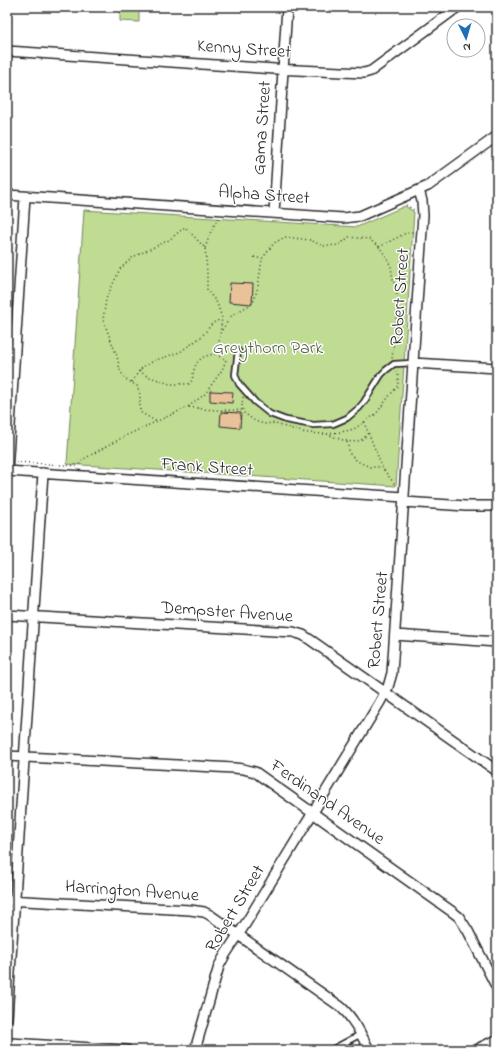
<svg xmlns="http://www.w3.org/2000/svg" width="504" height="1057" viewBox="0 0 504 1057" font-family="'Indie Flower',sans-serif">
<rect width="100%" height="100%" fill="#fff"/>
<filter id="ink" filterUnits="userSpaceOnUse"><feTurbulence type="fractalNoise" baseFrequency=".025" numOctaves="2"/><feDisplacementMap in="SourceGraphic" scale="8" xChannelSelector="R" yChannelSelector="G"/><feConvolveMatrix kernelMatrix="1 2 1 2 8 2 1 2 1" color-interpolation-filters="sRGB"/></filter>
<g filter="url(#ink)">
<path fill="#c0dc93" stroke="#76845f" d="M120 7H139V22L120 21Z
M405 206 414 212 396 486 67 464 84 210 357 227Z"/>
<path fill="#eac29a" stroke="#2b2b2b" d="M230 283 253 284 252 304 229 302Z
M210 391 233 392 232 403 210 401Z
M221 412 241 413 240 428 220 426Z
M353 1043 357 1050H347L345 1046Z"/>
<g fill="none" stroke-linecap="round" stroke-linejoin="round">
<defs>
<path id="lane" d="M238 351 235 375 239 384 255 402 270 414 286 420 313 425 333 424 347 418 359 408 364 402 381 375 386 370 394 364 413 363
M331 1050 361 1034"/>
<path id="street" d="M7 51 275 69 364 73 371 71 458 7
M7 195 343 218 360 216 428 186 497 136
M274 213 287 7
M413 363 497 368
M7 471 404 497
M7 471 25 197
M404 502 466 506H497
M7 615 293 632 303 635 312 641 497 771
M395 635 497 642
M7 756 234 768 243 769 255 772 454 913 459 917 468 931 497 988
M7 900 190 910 204 912 210 915 341 1007C354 1019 361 1034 369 1050
M7 1018 43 473
M7 1044 10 1043 127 1050
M195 1050 219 966 225 955 246 923 380 702 388 687 392 673 423 215 422 201 419 190"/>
<path id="primary" d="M482 1050 497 1043"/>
</defs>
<use href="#lane" stroke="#2b2b2b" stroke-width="8"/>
<use href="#street" stroke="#2b2b2b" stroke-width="12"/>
<use href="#primary" stroke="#2b2b2b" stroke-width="18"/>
<path stroke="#2b2b2b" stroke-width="1.5" stroke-dasharray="1 3" stroke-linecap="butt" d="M406 205 415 211
M379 247 406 233 413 232
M205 248 211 231 219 217
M254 257 262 259
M222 330 232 315 253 303 258 287 262 259 274 243 285 237 310 240 323 246 339 245 349 237 369 239 379 247 386 256 391 267 393 279 398 299 392 359
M139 371 147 376 170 384H189C194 380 192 375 194 370 197 357 208 354 219 354
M132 382 139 371 144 366 156 360 180 352 201 337 213 323 221 319
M243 397 242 406 244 413 255 421 264 424 272 423 306 433 325 434 341 432 354 429 376 414 390 395 398 386V375L396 370
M189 407C207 410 225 411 243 410
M364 422 383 469 396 486
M327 434C340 439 358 449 368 433
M347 442 350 454 357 461 370 467H382
M16 462 78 466 84 459 89 456 125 436 188 407 205 394 222 370 226 360 220 357 218 351 222 318 217 303 207 290V271L205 248 185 227 169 240 133 257 120 269 106 299 103 320 117 356 120 370 124 378 137 386 140 395V412L157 422"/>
<use href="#lane" stroke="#fff" stroke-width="4.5"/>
<use href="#street" stroke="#fff" stroke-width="9"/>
<use href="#primary" stroke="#fff" stroke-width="15"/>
</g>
</g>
<g text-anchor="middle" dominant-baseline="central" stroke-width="3" stroke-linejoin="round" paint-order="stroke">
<g font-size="18" fill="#2b2b2b" stroke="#fff">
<text transform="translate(244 50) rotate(4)">Kenny Street</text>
<text transform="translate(263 128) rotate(-86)">Gama Street</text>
<text transform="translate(264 196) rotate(4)">Alpha Street</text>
<text transform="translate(401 297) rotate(-86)">Robert Street</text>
<text transform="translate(207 468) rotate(4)">Frank Street</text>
<text transform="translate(227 613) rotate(4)">Dempster Avenue</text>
<text transform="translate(379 620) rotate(-85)">Robert Street</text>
<text transform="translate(327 803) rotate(35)">Ferdinand Avenue</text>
<text transform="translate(132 892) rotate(4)">Harrington Avenue</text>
<text transform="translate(236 909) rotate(-59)">Robert Street</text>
</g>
<g font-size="18" fill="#58604a" stroke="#fff">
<text x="268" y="349">Greythorn Park</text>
</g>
</g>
<rect width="504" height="1057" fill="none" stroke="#fff" stroke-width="24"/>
<rect x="12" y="12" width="480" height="1033" fill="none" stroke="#2b2b2b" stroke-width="1.5" filter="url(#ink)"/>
<g transform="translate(466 38) rotate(175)"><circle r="19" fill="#ffffff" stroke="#aaaaaa"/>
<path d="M0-3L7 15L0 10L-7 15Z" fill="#1f6fb2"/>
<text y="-6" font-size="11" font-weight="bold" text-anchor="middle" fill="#2b2b2b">N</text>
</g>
</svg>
